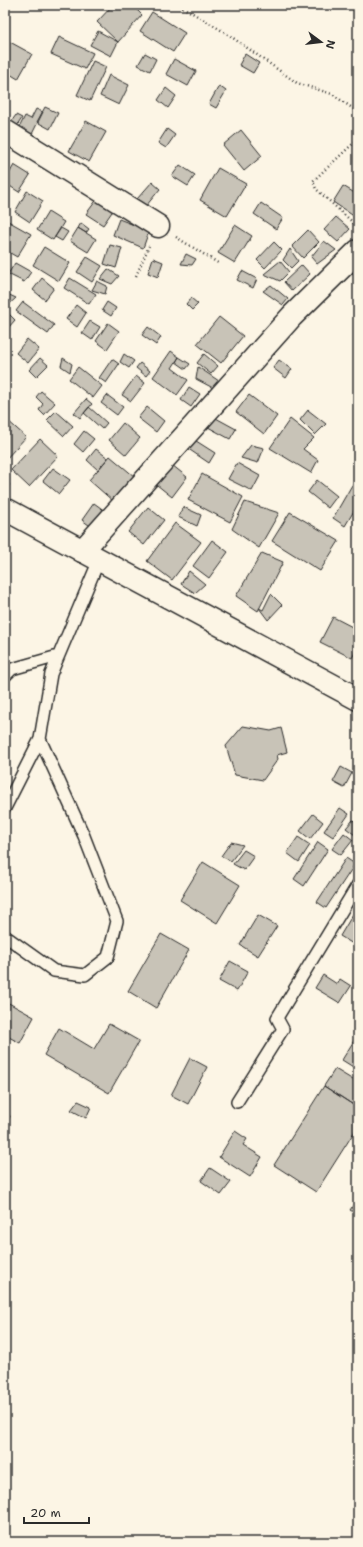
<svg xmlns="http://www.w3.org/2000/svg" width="363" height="1547" viewBox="0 0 363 1547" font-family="'Shantell Sans',sans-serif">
<rect width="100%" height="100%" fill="#fcf5e5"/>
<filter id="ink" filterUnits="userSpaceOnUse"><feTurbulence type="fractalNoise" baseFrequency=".025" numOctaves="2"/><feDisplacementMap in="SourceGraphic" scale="8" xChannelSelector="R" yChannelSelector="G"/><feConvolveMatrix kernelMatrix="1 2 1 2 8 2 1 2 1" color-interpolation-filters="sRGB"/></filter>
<g filter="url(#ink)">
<path fill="#c8c3b7" stroke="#2b2b2b" d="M113 5H132L142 15 118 42 97 22Z
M152 12 185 33 173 52 140 31Z
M98 31 118 42 111 56 90 45Z
M59 37 93 53 85 69 51 54Z
M10 42 32 54 18 79 5 71V50Z
M145 53 156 59 150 71 138 65Z
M245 54 259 63 253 73 239 65Z
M174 59 196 71 188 86 166 74Z
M93 61 106 67 90 101 77 95Z
M109 75 129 85 119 105 100 96Z
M219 86 226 91 216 108 209 104Z
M166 88 176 96 168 108 158 100Z
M45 107 58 113 50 129 37 122Z
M36 109 43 112 31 136 19 128 25 116 31 119Z
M16 115 22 118 17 126 11 122Z
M86 121 106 132 89 162 69 151Z
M167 129 175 135 166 148 158 143Z
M241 130 262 156 244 171 223 145Z
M14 165 30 175 19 192 5 183V181Z
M180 165 195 175 188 186 172 176Z
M218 168 246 184 227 216 200 200Z
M152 182 160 189 146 206 137 199Z
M343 186 358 195V216L355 217 333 202Z
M27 191 43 201 30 222 15 212Z
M98 198 114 209 103 225 86 214Z
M261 203 283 218 276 229 254 214Z
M48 212 64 222 53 240 37 230Z
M336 217 350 229 338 242 324 230Z
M119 219 149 231 143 248 113 235Z
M8 221 31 234 17 257 5 250V226Z
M81 223 89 229 86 233 78 228Z
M235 225 252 236 235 263 218 253Z
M61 228 68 232 62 241 55 237Z
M78 228 96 239 88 252 70 241Z
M308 230 319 242 303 258 292 246Z
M324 241 336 250 317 264 311 257Z
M274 242 282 250 265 268 257 260Z
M110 245 122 248 116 268 104 264Z
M44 247 70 263 59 281 33 265Z
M290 249 298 261 291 268 283 260Z
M186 254 196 259 192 265 181 264Z
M87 257 102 266 92 282 77 272Z
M153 258 163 262 158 277 148 273Z
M280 261 289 272 280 281 264 274Z
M15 263 31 272 24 282 8 274Z
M302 265 310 274 292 291 284 282Z
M108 269 119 276 112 284 100 279Z
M242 271 257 279 253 288 237 280Z
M42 278 54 288 45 300 33 290Z
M70 278 96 294 89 304 64 288Z
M97 281 107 286 105 294 92 290Z
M271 285 288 299 283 305 263 291Z
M5 293 16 298 5 308Z
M191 298 198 304 192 310 186 304Z
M23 302 54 325 48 334 16 311Z
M107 302 116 308 111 316 102 310Z
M76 305 86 313 77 327 66 319Z
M9 314 15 320 8 328 5 325V319Z
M219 317 243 336 221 363 197 344Z
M90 321 100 327 92 340 82 333Z
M108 323 119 331 107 349 96 341Z
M148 327 161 337 156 345 142 335Z
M27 339 39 349 28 363 16 353Z
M171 351 179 357 172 368 188 380 177 395 153 377Z
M124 354 134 361 129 368 120 362Z
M204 354 218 366 211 374 197 363Z
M179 357 190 364 186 369 176 362Z
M40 358 48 365 36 377 29 370Z
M63 358 72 364 70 372 61 366Z
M112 359 119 364 106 383 99 378Z
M279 360 292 369 286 378 273 368Z
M140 363 150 371 146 376 136 368Z
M78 367 102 386 93 398 69 379Z
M198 367 219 381 213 388 196 379Z
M136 376 145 383 131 401 122 395Z
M189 387 200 394 191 407 181 400Z
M41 391 55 403 44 415 39 410 43 404 36 397Z
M107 395 123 407 117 415 101 403Z
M249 395 277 416 264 434 236 412Z
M86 399 92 404 80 418 74 413Z
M89 407 107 423 102 429 84 413Z
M147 407 164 421 156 432 138 418Z
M308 410 326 424 315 435 300 420Z
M56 411 73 426 64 436 47 420Z
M214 417 236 429 230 439 208 427Z
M6 419 26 437 5 460V420Z
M290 419 314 438 303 449 318 460 311 473 270 448Z
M123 423 140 438 126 455 109 440Z
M84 431 94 439 83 452 74 444Z
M40 439 58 456 29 487 11 470Z
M193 439 215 453 209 463 187 448Z
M251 445 264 448 258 463 241 458Z
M96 449 108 458 98 470 87 460Z
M110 456 135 477 114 502 89 480Z
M237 463 260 476 252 491 228 479Z
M172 465 187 477 172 497 157 485Z
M53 468 70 480 59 494 43 481Z
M202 474 243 497 230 522 188 500Z
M317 480 337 496 328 508 308 492Z
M352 485 358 488V504L345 526 333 518Z
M245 502 279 513 259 548 232 529Z
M94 503 105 511 93 528 82 520Z
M148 507 164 520 144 545 128 532Z
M183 507 201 515 197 526 178 517Z
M290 512 339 541 320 571 272 541Z
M175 523 201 542 172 580 147 561Z
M212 540 228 552 209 578 193 566Z
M262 553 283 562 258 611 236 596Z
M189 571 205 584 195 593 181 584Z
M271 594 282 605 268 620 259 608 263 610Z
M333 617 358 630V647L352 658 320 642Z
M243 726 271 731 281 728 287 752 277 755 278 759 263 780 235 775 226 746Z
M341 767 352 773 344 788 333 782Z
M340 808 349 814 333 837 324 831Z
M313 814 323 822 310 839 300 831Z
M353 820 358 823V831L355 835 346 828Z
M344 833 353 840 341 855 332 849Z
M298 837 310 845 299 862 287 853Z
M231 842 243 845 231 861 221 856Z
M318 842 328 849 304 886 294 879Z
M244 850 254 856 244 870 233 864Z
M346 858 355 864 326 908 317 902Z
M203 862 240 885 217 923 180 900Z
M353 914 358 917V947L340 936Z
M258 915 277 926 258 956 240 945Z
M161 934 189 950 156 1008 128 991Z
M230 961 248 971 237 991 219 981Z
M323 975 337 984 340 979 351 986 340 1003 315 988Z
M5 1001 34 1017 20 1043 5 1035Z
M109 1024 139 1041 109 1093 44 1055 59 1028 94 1049Z
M358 1034V1070L342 1060Z
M190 1058 207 1067 188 1104 171 1095Z
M335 1069 358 1083V1108L324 1086Z
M324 1086 358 1108V1126L316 1192 274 1165Z
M78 1101 91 1107 86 1118 71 1110Z
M5 1113 10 1116 5 1126Z
M235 1131 247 1139 243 1145 262 1157 250 1177 219 1157Z
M210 1168 231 1182 221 1195 201 1181Z
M358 1198V1215L350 1210Z"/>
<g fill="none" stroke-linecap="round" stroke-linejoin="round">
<defs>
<path id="lane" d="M5 676 12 669 58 656
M5 808 40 739 51 674 99 560
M5 936 54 971 85 975 108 957 117 921 84 836 40 739
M237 1102 283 1029 277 1018 358 884"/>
<path id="street" d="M5 131 158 226
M82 551 292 316 358 251"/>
<path id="secondary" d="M5 509 358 699"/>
</defs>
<use href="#lane" stroke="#2b2b2b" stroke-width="14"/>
<use href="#street" stroke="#2b2b2b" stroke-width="25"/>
<use href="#secondary" stroke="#2b2b2b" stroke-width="25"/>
<path stroke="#2b2b2b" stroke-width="2.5" stroke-dasharray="1 3" stroke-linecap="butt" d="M179 5 226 33 297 83 332 94 358 112
M358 139 313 181 316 189 358 227
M5 165 9 158
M176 237 218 263
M136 276 149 246
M5 483 10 486"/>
<use href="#lane" stroke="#fcf5e5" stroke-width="11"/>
<use href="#street" stroke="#fcf5e5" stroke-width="22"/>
<use href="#secondary" stroke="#fcf5e5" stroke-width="22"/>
</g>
</g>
<rect width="363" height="1547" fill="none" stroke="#fcf5e5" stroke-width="20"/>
<rect x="10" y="10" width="343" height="1527" fill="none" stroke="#2b2b2b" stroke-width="1.5" filter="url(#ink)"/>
<g transform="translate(321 42) rotate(105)" stroke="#fcf5e5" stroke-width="3" paint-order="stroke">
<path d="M0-3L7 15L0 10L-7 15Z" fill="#2b2b2b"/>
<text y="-6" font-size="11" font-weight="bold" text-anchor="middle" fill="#2b2b2b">N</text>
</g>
<path d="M24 1517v6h65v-6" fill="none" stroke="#2b2b2b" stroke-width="2"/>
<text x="30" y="1517" font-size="12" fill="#2b2b2b" stroke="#fcf5e5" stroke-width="3" paint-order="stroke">20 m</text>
</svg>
